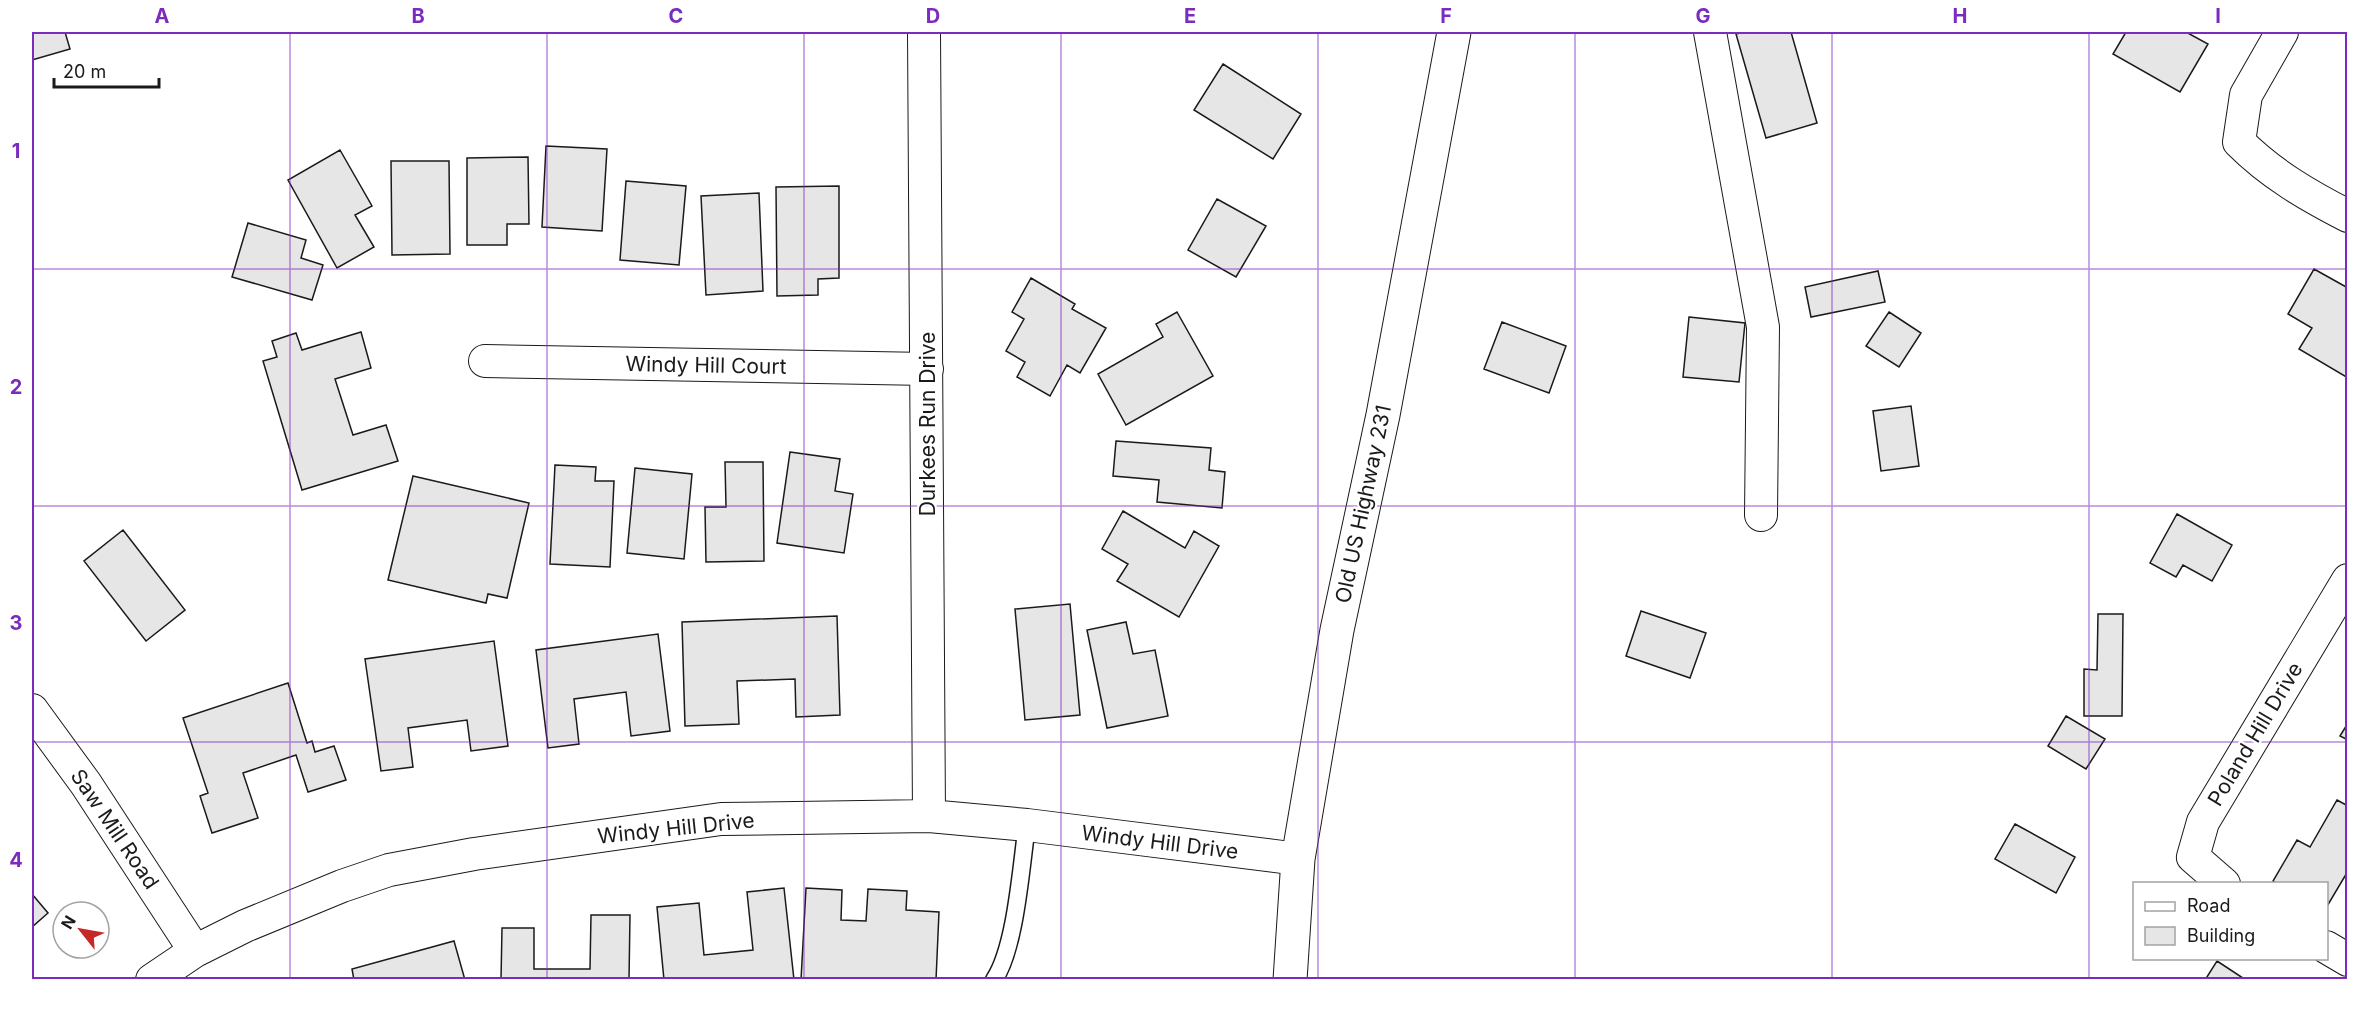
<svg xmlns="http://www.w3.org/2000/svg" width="2379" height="1011" viewBox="0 0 2379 1011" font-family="Inter,sans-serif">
<rect width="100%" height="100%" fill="#fff"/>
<path fill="#e6e6e6" stroke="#1a1a1a" stroke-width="1.5" d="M32 32H65L70 49 32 60Z
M1744 32H1791L1817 123 1766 138 1736 34Z
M2126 32H2186L2208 44 2180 92 2113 54Z
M1223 64 1301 114 1273 159 1194 110Z
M546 146 607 149 602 231 542 227Z
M340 150 372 206 355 215 374 247 337 268 288 180Z
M528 157 529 224H507V245H467V158Z
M391 161H449L450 254 392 255Z
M626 181 686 186 679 265 620 260Z
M839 186V278L818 279V295L777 296 776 187Z
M759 193 763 291 706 295 701 196Z
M1217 199 1266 226 1236 277 1188 250Z
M248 223 306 240 301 258 323 265 312 300 232 277Z
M2314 269 2348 288V378L2299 349 2312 328 2288 314Z
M1878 271 1885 302 1811 317 1805 287Z
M1031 278 1075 304 1072 309 1106 328 1080 373 1067 365 1050 396 1017 377 1025 362 1006 351 1024 319 1012 312Z
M1177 312 1213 376 1126 425 1098 374 1163 337 1156 324Z
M1889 312 1921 333 1899 367 1866 346Z
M1689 317 1745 323 1739 382 1683 377Z
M1502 322 1566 346 1549 393 1484 369Z
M361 332 371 368 335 379 353 435 386 425 398 461 302 490 263 361 277 357 272 341 296 333 302 350Z
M1911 406 1919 466 1881 471 1873 411Z
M1116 441 1211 448 1209 470 1225 472 1222 508 1157 502 1159 480 1113 476Z
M790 452 840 459 835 491 853 494 844 553 777 543Z
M725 462H763L764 561 706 562 705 507H726Z
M555 465 596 467 595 481H614L610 567 550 564Z
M635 468 692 474 684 559 627 553Z
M413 476 529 503 507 598 488 594 486 603 388 580Z
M1123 511 1185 548 1194 531 1219 546 1179 617 1117 581 1128 564 1102 549Z
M2177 514 2232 545 2212 581 2183 565 2176 577 2150 563Z
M123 530 185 610 146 641 84 561Z
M1070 604 1080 715 1025 720 1015 609Z
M1641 611 1706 633 1690 678 1626 656Z
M2098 614H2123L2122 716H2084V669L2097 670Z
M837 616 840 715 796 717 795 679 737 681 739 724 685 726 682 622Z
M1126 622 1133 654 1155 650 1168 716 1107 728 1087 630Z
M658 634 670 731 631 736 626 692 574 699 579 744 548 748 536 650Z
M494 641 508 746 471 751 467 720 408 728 413 767 381 771 365 659Z
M288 683 307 743 312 741 315 752 334 746 346 780 308 792 296 755 243 773 258 818 212 833 200 796 208 793 183 718Z
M2066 716 2105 739 2086 769 2048 746Z
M2348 723V740L2340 736Z
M2337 800 2348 806V871L2326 908V884H2277L2273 881 2297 840 2310 847Z
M2015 824 2075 857 2056 893 1995 859Z
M784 888 794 980H664L657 907 699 903 704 955 753 950 747 892Z
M806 888 842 890 841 920 866 921 868 889 907 891 906 910 939 912 936 980H801Z
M32 894 48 913 32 927Z
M591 915H630L629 980H501L502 928H534V969H590Z
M454 941 465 980H354L352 969Z
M2217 961 2246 980H2205Z"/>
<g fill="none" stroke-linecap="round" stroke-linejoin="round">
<defs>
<path id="service" d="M994 980C1016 947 1021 866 1027 825"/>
<path id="minor" d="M924 32 929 816
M1710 32 1763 327 1761 515
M2282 32 2246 95 2239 142C2271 174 2307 195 2348 216
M485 361 927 369
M32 710 86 784 195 951
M2224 884 2193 857 2203 822 2348 580
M2326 947 2348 960
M152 980 195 951 245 926 342 886 389 870 474 854 721 819 929 816 1027 825 1298 859"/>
<path id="primary" d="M1290 980 1298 859 1337 630 1383 415 1454 32"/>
</defs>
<use href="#service" stroke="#1a1a1a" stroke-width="19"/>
<use href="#minor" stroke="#1a1a1a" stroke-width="34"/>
<use href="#primary" stroke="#1a1a1a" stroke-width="35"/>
<use href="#service" stroke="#fff" stroke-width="16"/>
<use href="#minor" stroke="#fff" stroke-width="32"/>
<use href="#primary" stroke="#fff" stroke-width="33"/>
</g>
<path fill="none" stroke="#7b2cbf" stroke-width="1.5" stroke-opacity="0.55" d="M290 32V980M547 32V980M804 32V980M1061 32V980M1318 32V980M1575 32V980M1832 32V980M2089 32V980M32 269H2348M32 506H2348M32 742H2348"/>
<g text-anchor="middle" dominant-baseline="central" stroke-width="4.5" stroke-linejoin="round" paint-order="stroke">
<g font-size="21" fill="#1a1a1a" stroke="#fff">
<text transform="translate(706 365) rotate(1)">Windy Hill Court</text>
<text transform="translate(927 424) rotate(-90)">Durkees Run Drive</text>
<text transform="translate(1363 504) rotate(-78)">Old US Highway 231</text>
<text transform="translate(2255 734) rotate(-59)">Poland Hill Drive</text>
<text transform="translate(676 828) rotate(-6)">Windy Hill Drive</text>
<text transform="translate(115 829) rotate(56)">Saw Mill Road</text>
<text transform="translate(1160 842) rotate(7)">Windy Hill Drive</text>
</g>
</g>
<rect width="2379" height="1011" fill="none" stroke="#ffffff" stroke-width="66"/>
<rect x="2133" y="882" width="195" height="78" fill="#ffffff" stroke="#a3a3a3" stroke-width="1.5"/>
<rect x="2145" y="902" width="30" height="9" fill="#ffffff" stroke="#a3a3a3" stroke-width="1.5"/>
<text x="2187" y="912" font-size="18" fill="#1a1a1a">Road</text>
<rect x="2145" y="927" width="30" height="18" fill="#e6e6e6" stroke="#a3a3a3" stroke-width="1.5"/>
<text x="2187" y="942" font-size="18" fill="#1a1a1a">Building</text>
<g transform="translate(81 930) rotate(301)"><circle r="28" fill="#ffffff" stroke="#a3a3a3" stroke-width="1.5"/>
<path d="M0-4.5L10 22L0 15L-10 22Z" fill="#c62828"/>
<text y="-9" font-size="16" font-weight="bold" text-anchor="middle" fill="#1a1a1a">N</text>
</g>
<path d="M54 78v9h105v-9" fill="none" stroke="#1a1a1a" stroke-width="3"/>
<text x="63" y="78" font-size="18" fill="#1a1a1a" stroke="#ffffff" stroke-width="4.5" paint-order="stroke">20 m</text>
<rect x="33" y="33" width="2313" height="945" fill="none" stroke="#7b2cbf" stroke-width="2"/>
<g font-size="20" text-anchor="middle" font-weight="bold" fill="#7b2cbf">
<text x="162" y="23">A</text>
<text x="418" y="23">B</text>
<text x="676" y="23">C</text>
<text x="933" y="23">D</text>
<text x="1190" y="23">E</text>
<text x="1446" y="23">F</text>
<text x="1703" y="23">G</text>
<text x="1960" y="23">H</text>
<text x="2218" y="23">I</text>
<text x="16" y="158">1</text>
<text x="16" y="394">2</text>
<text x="16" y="630">3</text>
<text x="16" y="867">4</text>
</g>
</svg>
